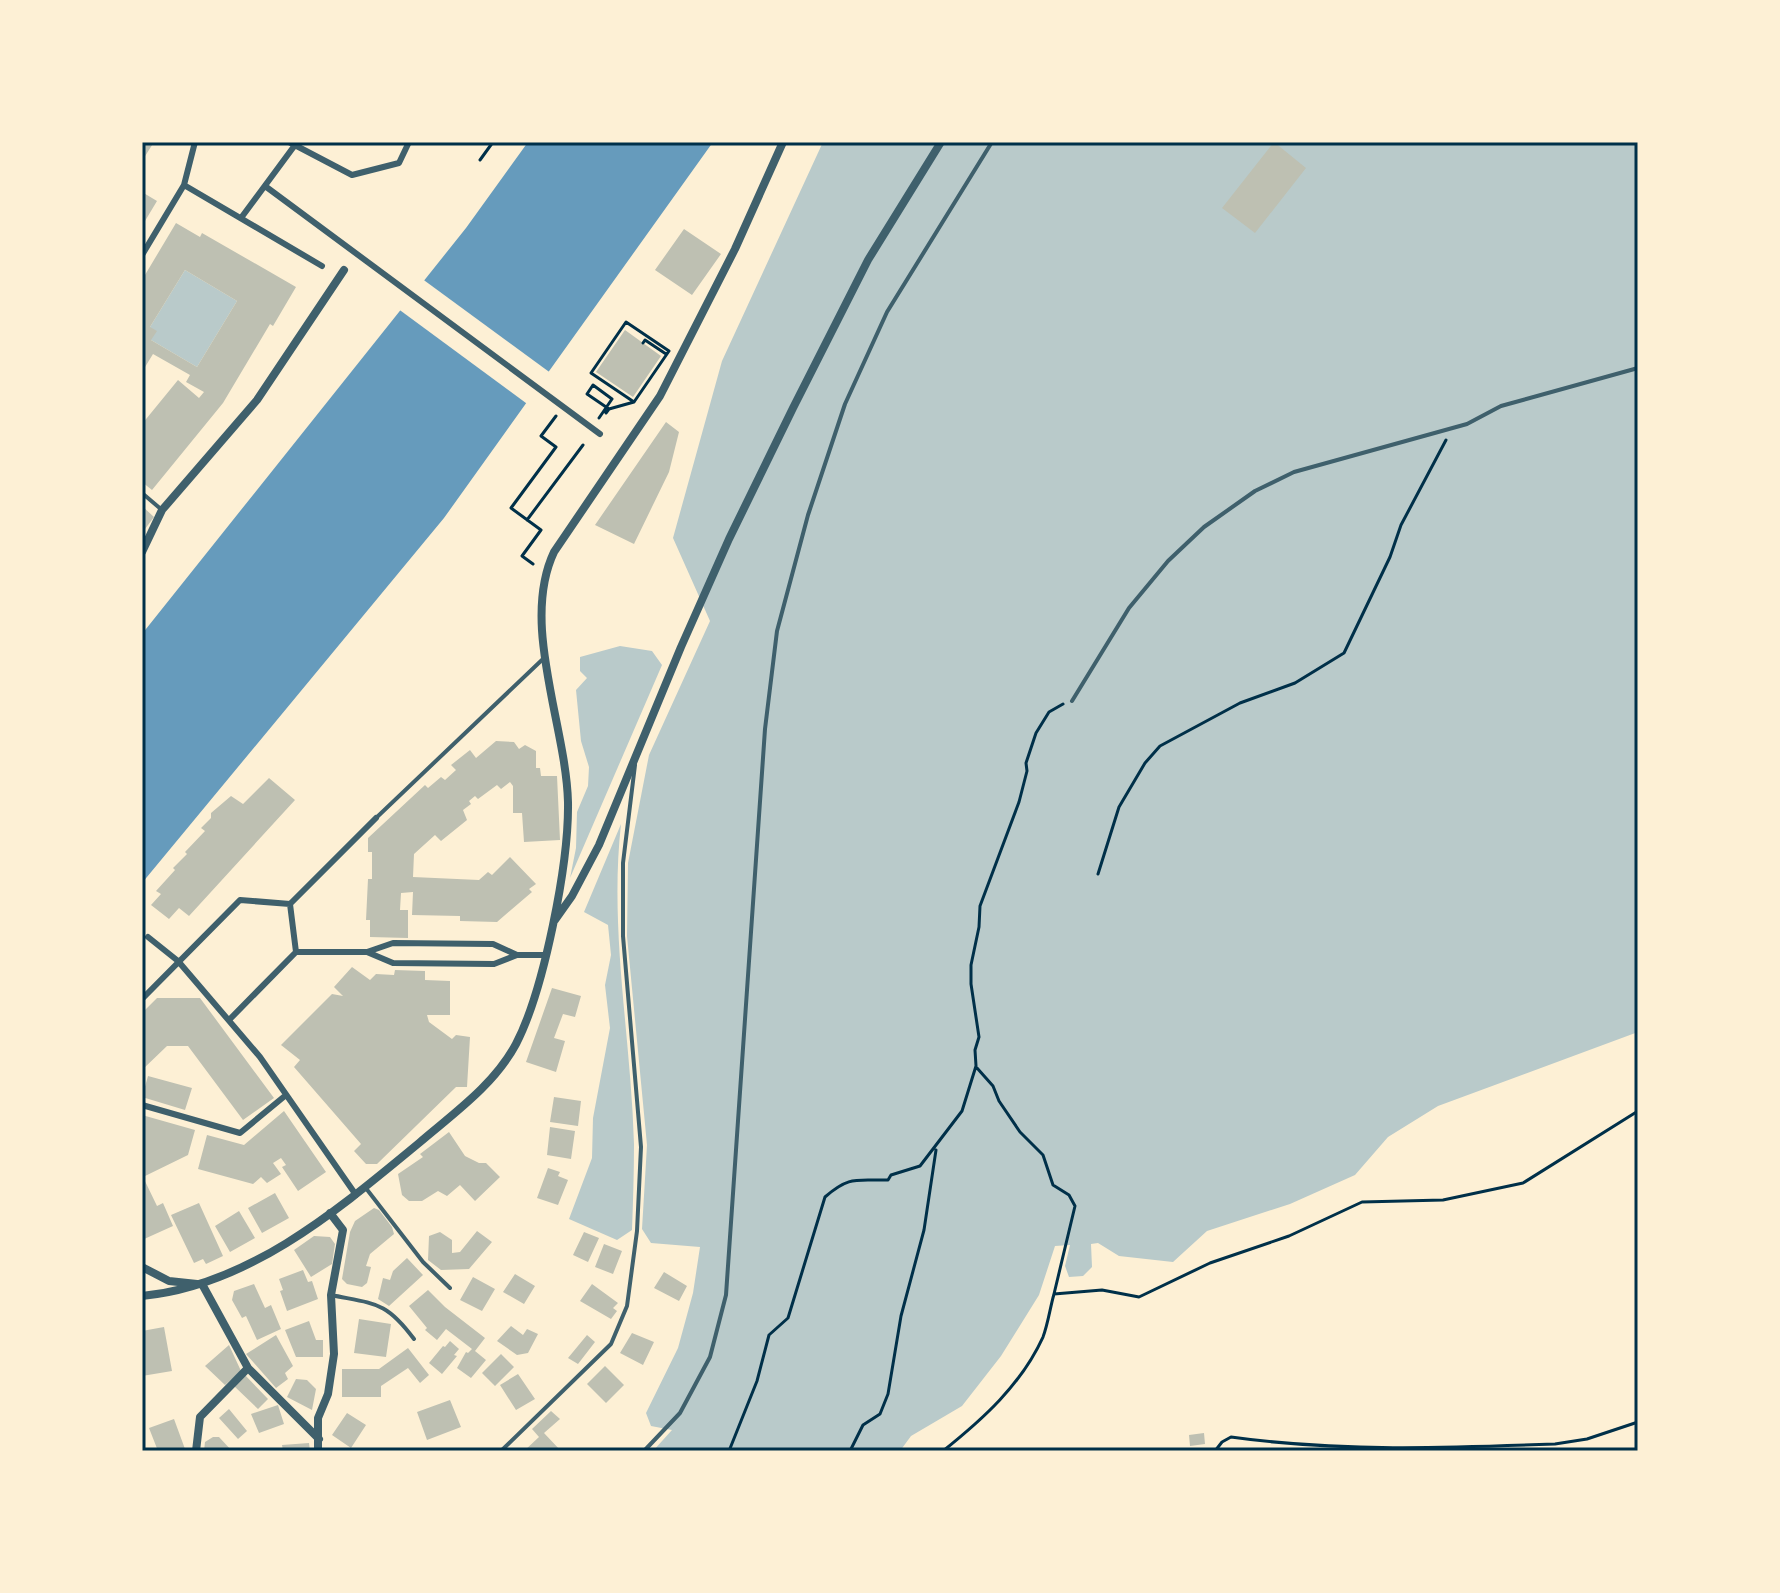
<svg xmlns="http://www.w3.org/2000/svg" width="1780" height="1593" viewBox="0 0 1780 1593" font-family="Ubuntu,sans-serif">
<rect width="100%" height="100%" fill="#fdf0d5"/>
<path fill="#b9caca" d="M823 142H1638V1032L1438 1106 1388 1137 1355 1175 1290 1204 1207 1231 1173 1262 1119 1256 1098 1243 1091 1244 1092 1267 1083 1276 1069 1277 1065 1266 1070 1245 1055 1246 1039 1295 1001 1356 962 1406 911 1436 900 1451H653L672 1430 651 1426 646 1413 678 1348 693 1293 700 1247 651 1243 642 1229 647 1145 627 936 628 863 649 755 710 621 673 538 722 361Z
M185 270 237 301 197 367 151 340 150 327Z
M620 646 652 651 662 665 570 878 576 848 577 812 588 786 589 767 581 741 576 690 587 678 580 671V657Z
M621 824C609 931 631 1037 634 1144 634 1173 633 1202 632 1230L617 1240 569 1219 592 1158 593 1118 610 1028 605 985 611 955 608 925 584 912Z"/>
<path fill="#669bbc" d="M528 142H713L444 518 142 883V634L466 228Z"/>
<path fill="#fdf0d5" d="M421 278 552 374 530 406 397 308Z"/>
<path fill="#bec0b2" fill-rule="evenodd" d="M142 142H154L142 161Z
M1274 142 1306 168 1255 233 1222 208Z
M142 192 157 201 142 226Z
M176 223 200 237 202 233 296 287 273 326 270 324 223 403 152 490 142 482V424L178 380 199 398 204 392 186 382 190 375 153 354 142 372V280ZM185 270 237 301 197 367 151 340 157 331 150 327Z
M684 229 721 254 692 295 655 270Z
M625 330 661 356 633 397 596 372Z
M666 422 679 432 669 472 634 544 595 525Z
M142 506 154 517 142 533Z
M496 741 514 742 519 749 525 745 536 751V768H540L541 776H557L560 840 524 842 522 813H513V786L510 782 501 789 497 785 478 799 475 796 469 801 471 804 463 810 467 820 441 841 435 835 414 854 413 877 479 880 488 872 492 875 510 857 536 884 529 889 532 892 497 922 460 921V916L412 915 413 892 401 893 400 910H408V938L370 937V920H366L368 879H372V852H368V838L425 785 428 788 441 777 445 780 456 770 451 765 470 750 476 758Z
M269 778 295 800 189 916 179 908 169 919 151 905 161 894 156 891 175 870 173 868 187 854 185 852 205 831 201 828 211 818V813L231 796 243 804Z
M352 967 370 980 376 974 394 975 395 970 425 971V980L450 981V1015H427L429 1022 452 1039 456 1035 470 1037 467 1087H456L377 1164H366L354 1151 361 1144 294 1067 300 1060 281 1045 332 994 343 996 334 987Z
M552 988 581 996 575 1017 563 1014 554 1038 565 1041 556 1072 526 1062Z
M157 998H200L274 1098 243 1120 188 1046H167L142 1070V1013Z
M148 1076 192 1088 185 1110 142 1097Z
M554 1097 581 1101 578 1126 550 1122Z
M284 1111 326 1172 298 1191 282 1167 286 1165 281 1158 273 1163 281 1174 267 1183 261 1177 253 1184 198 1169 207 1135 244 1145Z
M142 1115 195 1130 188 1155 143 1177 157 1206 163 1203 173 1226 142 1240Z
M550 1127 575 1131 571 1159 547 1155Z
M449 1132 465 1156 479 1163H486L500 1177 475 1201 460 1185 447 1196 438 1191 422 1201H409L402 1195 398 1174 423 1157 420 1154Z
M548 1168 560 1172 558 1176 568 1180 558 1205 537 1198Z
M275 1193 289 1218 262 1233 248 1208Z
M199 1203 223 1256 206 1264 203 1259 194 1263 171 1215Z
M374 1208 379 1210 392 1227 394 1234 370 1254 366 1266 371 1267 367 1283 362 1287 347 1284 342 1279 350 1232 355 1221Z
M239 1211 255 1238 230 1252 215 1226Z
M477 1231 492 1242 469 1269 441 1270 428 1260 429 1236 440 1232 452 1240V1253L460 1252Z
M584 1232 599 1238 588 1262 573 1255Z
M314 1236 330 1237 335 1244 332 1264 311 1277 294 1250Z
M604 1244 622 1251 613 1274 595 1267Z
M407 1258 423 1275 389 1306 378 1299 383 1278 390 1280 393 1271Z
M303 1270 308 1282 312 1281 318 1299 287 1311 280 1291 283 1290 279 1279Z
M664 1272 687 1286 679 1301 654 1288Z
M515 1274 535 1286 524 1304 503 1292Z
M473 1277 495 1289 482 1311 460 1300Z
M254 1284 265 1308 271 1305 281 1329 257 1340 246 1316 242 1318 232 1300 234 1291Z
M592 1284 618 1303 613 1308 617 1311 611 1319 580 1301Z
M428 1290 445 1307 485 1338 475 1351 486 1360 471 1378 457 1368 466 1352 468 1353 472 1349 446 1329 437 1340 425 1330 427 1328 409 1306Z
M359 1319 391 1324 386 1357 354 1353Z
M309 1321 316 1340H323V1357H296L285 1330Z
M511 1326 523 1335 527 1329 538 1334 528 1353 517 1355 497 1341Z
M164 1327 172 1371 142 1376V1331Z
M632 1333 654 1342 643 1365 620 1353Z
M276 1335 293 1366 285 1373 288 1379 276 1388 246 1354Z
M587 1335 595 1342 578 1364 568 1358Z
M450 1341 459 1349 454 1355 457 1356 442 1374 429 1363 443 1346 445 1347Z
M229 1345 241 1371 225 1385 205 1366Z
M408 1348 429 1375 420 1383 408 1368 381 1386V1397H342V1369H379Z
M501 1354 514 1367 495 1386 482 1373Z
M605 1366 624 1385 606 1403 587 1384Z
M518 1374 535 1399 516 1410 500 1385Z
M245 1375 268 1399 258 1409 234 1386Z
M296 1379 307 1380 316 1389 312 1410 287 1397Z
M450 1400 461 1427 427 1440 417 1412Z
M278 1405 284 1424 259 1433 251 1414Z
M229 1409 247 1431 238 1439 219 1418Z
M551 1411 560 1419 544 1433 561 1451H524L539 1437 532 1429Z
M347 1413 366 1425 351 1448 332 1435Z
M174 1419 185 1449 158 1451 149 1428Z
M1204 1433 1205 1444 1190 1446 1189 1435Z
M213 1437H219L232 1451H204L205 1442Z
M309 1443 310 1451H283L282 1445Z"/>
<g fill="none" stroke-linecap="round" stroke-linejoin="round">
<path stroke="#003049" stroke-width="3" d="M480 160 493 142
M626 322 669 351 634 402 591 373Z
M643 343 645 340 666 354
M606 413 609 409 634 402
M599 418 612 399 593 385 587 394 609 409
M527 520 583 445
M533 564 522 556 541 530 511 508 556 447 541 436 556 416
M1098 874 1119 807 1145 763 1160 746 1240 703 1295 683 1344 653 1390 557 1401 525 1446 440
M977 1068 993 1086 999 1101 1020 1132 1043 1155 1053 1185 1069 1195 1075 1206 1054 1294
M729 1451 757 1381 769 1335 788 1318 825 1197C850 1175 857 1181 888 1180L891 1175 920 1166 962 1111 976 1066 975 1050 979 1037 971 984V965L979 927 980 906 1019 802 1027 771 1026 763 1036 733 1049 712 1063 704
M850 1451 863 1425 880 1414 888 1394 901 1316 924 1230 936 1150
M943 1451C983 1419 1021 1385 1043 1337 1048 1324 1050 1308 1054 1294L1102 1290 1139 1297 1210 1263 1289 1236 1362 1202 1443 1200 1523 1183 1638 1111
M1215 1451 1222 1442 1231 1437C1338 1452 1448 1448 1555 1444L1587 1439 1638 1422"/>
<path stroke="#3f606c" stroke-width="4" d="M142 493 162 510
M1072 701 1129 608 1168 561 1204 527 1255 491 1294 472 1467 424 1501 406 1638 368
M376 818 544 658
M365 1187 423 1262 450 1288
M331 1295C375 1304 386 1301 414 1339
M501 1451 611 1344 627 1306 637 1231 641 1147 623 936V863L635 765
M644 1451 680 1413 710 1357 726 1295 765 729 777 631 808 515 845 404 887 312 992 142"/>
<path stroke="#3f606c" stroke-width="6" d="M289 142 352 175 399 163 409 142
M184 185 322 266
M265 186 600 434
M241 218 295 145
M142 255 184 185 195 142
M148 937 178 961 260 1057 356 1195
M296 952H367L393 943 493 944 517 955
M367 952 393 963 494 964 517 955H545
M142 999 240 900 290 904 376 818
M229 1020 296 952 290 904
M142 1105 240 1133 286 1095"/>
<path stroke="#3f606c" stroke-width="8" d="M142 552 162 510 257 400 344 270
M555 920 572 896 599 845 681 647 729 539 793 408 868 260 941 142
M142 1267 169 1281 197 1284
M202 1284 248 1368 319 1439
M142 1296C249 1286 339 1209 419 1143 454 1113 494 1085 516 1044 544 990 569 863 568 802 566 725 520 624 554 552L660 396 735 249 783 142
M196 1451 200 1417 248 1368
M318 1451V1418L328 1394 334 1354 331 1295 343 1230 330 1213"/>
</g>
<rect width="1780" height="1593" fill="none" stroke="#fdf0d5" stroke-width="288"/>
<rect x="144" y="144" width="1492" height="1305" fill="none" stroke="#003049" stroke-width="3"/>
</svg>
